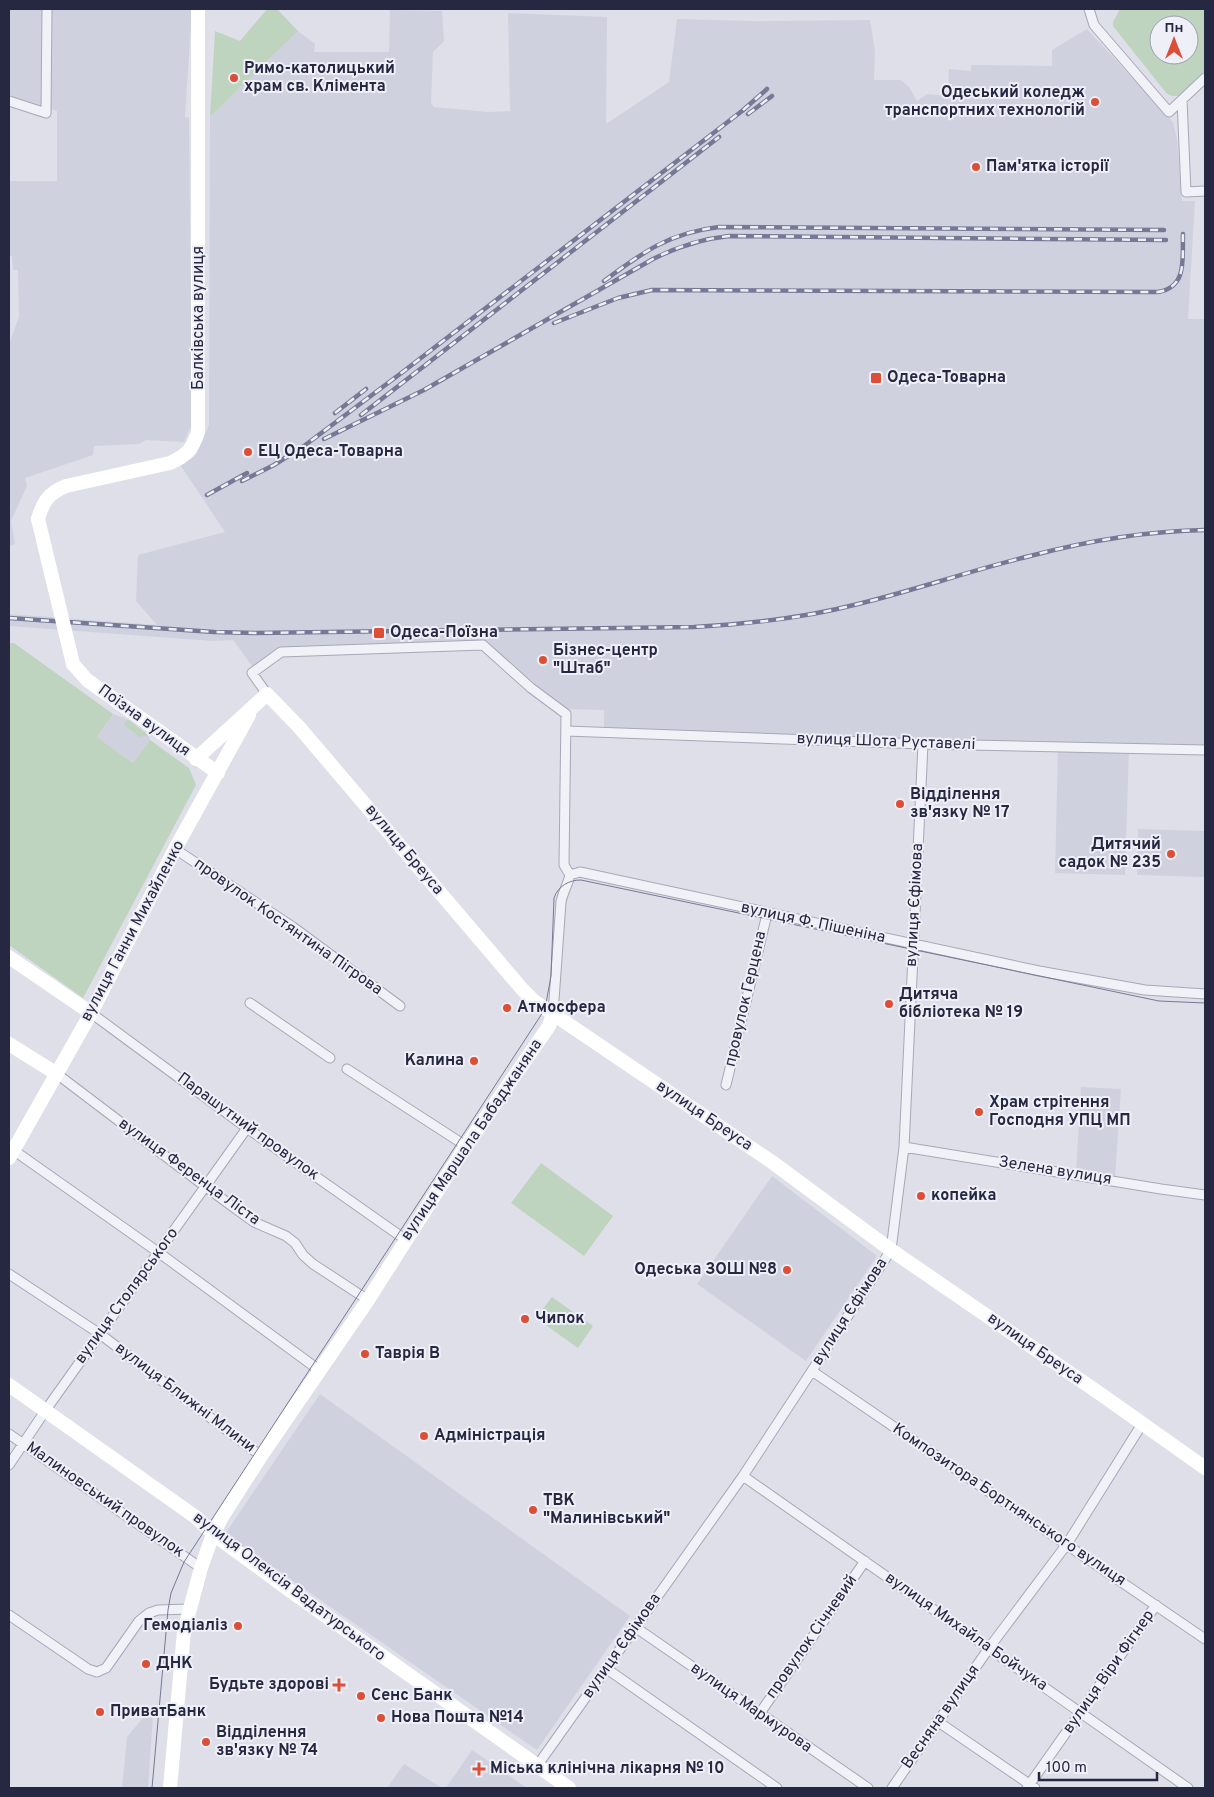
<svg xmlns="http://www.w3.org/2000/svg" width="1214" height="1797" viewBox="0 0 1214 1797" font-family="Overpass,sans-serif">
<rect width="100%" height="100%" fill="#dedfe9"/>
<path fill="#d0d1df" d="M9 9H192L185 117 189 118 192 424 184 442 146 440 139 444 94 446 93 455 25 478 27 486 11 521 15 544 9 546V344L19 317 18 270H13L12 256H9V181H57V111L9 96Z
M390 10 442 11 444 41 433 52 431 103 434 107 488 112 510 111 508 13 607 17 606 124 669 82 677 19 753 21 870 20 875 51 874 80H901L909 87 917 101 927 94 948 96 949 69 971 71V65L1052 66V50L1087 29 1173 122 1177 139 1182 201H1195L1188 319H1205V746L604 732V710L563 709 486 643 279 649 252 666 233 640 213 641 9 626V614L157 625 136 601 138 555 225 532 181 466 196 455 209 425 210 117 298 31 315 44 314 52H389Z
M113 714 129 720 148 735 150 740 133 763 97 737Z
M1058 748 1129 749 1125 875 1055 873Z
M1138 829 1205 831V877L1137 875Z
M1081 1087 1121 1089 1115 1178 1076 1173Z
M772 1176 877 1256 806 1361 697 1284Z
M320 1394 630 1616 537 1750 225 1534Z
M148 1712 153 1715 148 1788H122L127 1737Z
M472 1750 527 1788H446Z
M404 1764 442 1788H387Z"/>
<path fill="#bed4bf" fill-rule="evenodd" d="M267 9H277L298 31 210 117 215 31 240 41Z
M1120 9H1205V75L1180 96H1172L1167 94 1113 26V22ZM1159 25H1189V55H1159Z
M9 643H14L113 714 97 737 133 763 150 740 189 768 196 785 83 998 9 945Z
M129 720 148 735 140 737 124 725 126 721Z
M541 1163 613 1216 584 1256 511 1203Z
M552 1297 593 1326 578 1348 536 1318Z"/>
<g fill="none" stroke-linecap="round" stroke-linejoin="round">
<defs>
<path id="street" d="M1089 9 1094 25 1169 112 1205 78
M1182 100 1186 192 1205 191
M9 101 46 113 47 9
M267 694 252 673 281 652 483 645 531 688 566 714 564 865 570 875C568 884 563 892 561 902L553 1014
M566 731 923 744 1205 750
M175 849 293 927 400 1006
M570 875 580 872 1039 971 1145 990 1205 994
M250 1003 330 1058
M91 1013 247 1128 406 1240
M347 1069 466 1146
M57 1074 206 1187 254 1222 286 1236 295 1243 303 1255 313 1264 368 1300
M726 1085 767 914
M9 1147 158 1252 319 1370
M904 1147 1161 1189 1205 1195
M9 1274 100 1334 261 1456
M812 1371 1205 1639
M9 1434 201 1568
M9 1465 45 1411 247 1128
M743 1476 1188 1788
M9 1615 88 1669 97 1672 106 1668 139 1621 149 1613 158 1610 189 1609
M635 1627 868 1788
M607 1669 777 1788
M760 1713 865 1561
M937 1721 1035 1788
M537 1766 743 1476 891 1250 904 1147 923 744
M892 1788 989 1648 1067 1544 1142 1424
M1027 1788 1156 1605"/>
</defs>
<use href="#street" stroke="#a7a8b7" stroke-width="11"/>
<use href="#street" stroke="#f1f2f7" stroke-width="9"/>
<path stroke="#fff" stroke-width="14" d="M38 519C43 501 49 493 66 486L170 463C187 455 192 450 198 432V9
M73 664 87 680 218 773
M196 759 267 694 299 727 522 989 534 1001 772 1162 891 1250 1102 1395 1205 1468
M9 957 91 1013
M9 1044 57 1074
M9 1158 91 1013 175 849 249 715
M9 1385 197 1518 213 1534 292 1592 569 1788
M170 1788 184 1631 201 1568 213 1534 222 1517 261 1456 368 1300 466 1146 549 1026 553 1014"/>
<path stroke="#767995" stroke-width="1" d="M152 1788 168 1610 171 1593 184 1562 545 1009 551 976 554 898C558 886 569 880 581 880L1159 1001 1205 1003"/>
<defs>
<path id="rail" d="M748 114 772 96
M604 281C643 252 669 233 719 227L1164 230
M554 323 618 298 652 290 1158 292C1188 287 1182 258 1183 234
M335 413 366 389
M361 415 719 137
M324 439 424 390 653 259C677 247 701 239 729 236L1166 240
M242 481 274 465 304 446 404 371 742 111 767 89
M207 495 247 473
M9 618 214 632 255 633 694 627C749 624 804 618 858 604 916 590 972 570 1030 556 1087 541 1146 531 1205 530"/>
</defs>
<use href="#rail" stroke="#767995" stroke-width="4.5"/>
<use href="#rail" stroke="#eeeff7" stroke-width="2.5" stroke-dasharray="8" stroke-linecap="butt"/>
<path stroke="#fff" stroke-width="14" d="M38 519 73 664"/>
</g>
<g fill="#dc4e36" stroke="#eeeff7" stroke-width="2">
<circle cx="234" cy="78" r="5"/>
<circle cx="1095" cy="102" r="5"/>
<circle cx="976" cy="167" r="5"/>
<rect x="870" y="372" width="12" height="12" rx="2.5"/>
<circle cx="248" cy="452" r="5"/>
<rect x="373" y="627" width="12" height="12" rx="2.5"/>
<circle cx="543" cy="660" r="5"/>
<circle cx="900" cy="804" r="5"/>
<circle cx="1171" cy="854" r="5"/>
<circle cx="889" cy="1004" r="5"/>
<circle cx="507" cy="1008" r="5"/>
<circle cx="474" cy="1061" r="5"/>
<circle cx="979" cy="1112" r="5"/>
<circle cx="921" cy="1196" r="5"/>
<circle cx="787" cy="1270" r="5"/>
<circle cx="525" cy="1319" r="5"/>
<circle cx="365" cy="1354" r="5"/>
<circle cx="424" cy="1436" r="5"/>
<circle cx="533" cy="1510" r="5"/>
<circle cx="238" cy="1626" r="5"/>
<circle cx="146" cy="1664" r="5"/>
<path d="M336.5 1677.5h5v5h5v5h-5v5h-5v-5h-5v-5h5z"/>
<circle cx="361" cy="1696" r="5"/>
<circle cx="100" cy="1712" r="5"/>
<circle cx="381" cy="1718" r="5"/>
<circle cx="206" cy="1742" r="5"/>
<path d="M476.5 1761.5h5v5h5v5h-5v5h-5v-5h-5v-5h5z"/>
</g>
<g text-anchor="middle" dominant-baseline="central" stroke-width="4" stroke-linejoin="round" paint-order="stroke">
<g font-size="16" font-weight="bold" fill="#262842" stroke="#eeeff7" text-anchor="start">
<text x="244" y="69">Римо-католицький<tspan x="244" dy="18">храм св. Клімента</tspan></text>
<text x="1085" y="93" text-anchor="end">Одеський коледж<tspan x="1085" dy="18">транспортних технологій</tspan></text>
<text x="986" y="167">Пам'ятка історії</text>
<text x="887" y="378">Одеса-Товарна</text>
<text x="258" y="452">ЕЦ Одеса-Товарна</text>
<text x="390" y="633">Одеса-Поїзна</text>
<text x="553" y="651">Бізнес-центр<tspan x="553" dy="18">"Штаб"</tspan></text>
<text x="910" y="795">Відділення<tspan x="910" dy="18">зв'язку № 17</tspan></text>
<text x="1161" y="845" text-anchor="end">Дитячий<tspan x="1161" dy="18">садок № 235</tspan></text>
<text x="899" y="995">Дитяча<tspan x="899" dy="18">бібліотека № 19</tspan></text>
<text x="517" y="1008">Атмосфера</text>
<text x="464" y="1061" text-anchor="end">Калина</text>
<text x="989" y="1103">Храм стрітення<tspan x="989" dy="18">Господня УПЦ МП</tspan></text>
<text x="931" y="1196">копейка</text>
<text x="777" y="1270" text-anchor="end">Одеська ЗОШ №8</text>
<text x="535" y="1319">Чипок</text>
<text x="375" y="1354">Таврія В</text>
<text x="434" y="1436">Адміністрація</text>
<text x="543" y="1501">ТВК<tspan x="543" dy="18">"Малинівський"</tspan></text>
<text x="228" y="1626" text-anchor="end">Гемодіаліз</text>
<text x="156" y="1664">ДНК</text>
<text x="329" y="1685" text-anchor="end">Будьте здорові</text>
<text x="371" y="1696">Сенс Банк</text>
<text x="110" y="1712">ПриватБанк</text>
<text x="391" y="1718">Нова Пошта №14</text>
<text x="216" y="1733">Відділення<tspan x="216" dy="18">зв'язку № 74</tspan></text>
<text x="490" y="1769">Міська клінічна лікарня № 10</text>
</g>
<g font-size="16" fill="#262842" stroke="#eeeff7">
<text transform="translate(199 318) rotate(-90)">Балківська вулиця</text>
<text transform="translate(144 721) rotate(36)">Поїзна вулиця</text>
<text transform="translate(886 742) rotate(2)">вулиця Шота Руставелі</text>
<text transform="translate(404 850) rotate(50)">вулиця Бреуса</text>
<text transform="translate(915 905) rotate(-87)">вулиця Єфімова</text>
<text transform="translate(813 923) rotate(12)">вулиця Ф. Пішеніна</text>
<text transform="translate(288 927) rotate(35)">провулок Костянтина Пігрова</text>
<text transform="translate(133 931) rotate(-62)">вулиця Ганни Михайленко</text>
<text transform="translate(746 999) rotate(-77)">провулок Герцена</text>
<text transform="translate(704 1116) rotate(34)">вулиця Бреуса</text>
<text transform="translate(248 1127) rotate(36)">Парашутний провулок</text>
<text transform="translate(472 1140) rotate(-56)">вулиця Маршала Бабаджаняна</text>
<text transform="translate(1055 1171) rotate(9)">Зелена вулиця</text>
<text transform="translate(189 1172) rotate(36)">вулиця Ференца Ліста</text>
<text transform="translate(127 1296) rotate(-54)">вулиця Столярського</text>
<text transform="translate(850 1312) rotate(-57)">вулиця Єфімова</text>
<text transform="translate(1035 1349) rotate(35)">вулиця Бреуса</text>
<text transform="translate(185 1398) rotate(37)">вулиця Ближні Млини</text>
<text transform="translate(105 1500) rotate(35)">Малиновський провулок</text>
<text transform="translate(1009 1505) rotate(34)">Композитора Бортнянського вулиця</text>
<text transform="translate(289 1587) rotate(37)">вулиця Олексія Вадатурського</text>
<text transform="translate(966 1632) rotate(35)">вулиця Михайла Бойчука</text>
<text transform="translate(812 1637) rotate(-55)">провулок Січневий</text>
<text transform="translate(622 1646) rotate(-55)">вулиця Єфімова</text>
<text transform="translate(1109 1672) rotate(-55)">вулиця Віри Фігнер</text>
<text transform="translate(751 1708) rotate(35)">вулиця Мармурова</text>
<text transform="translate(941 1717) rotate(-55)">Весняна вулиця</text>
</g>
</g>
<rect width="1214" height="1797" fill="none" stroke="#262842" stroke-width="20"/>
<g transform="translate(1174 40)"><circle r="24" fill="#eeeff7" stroke="#9e9faf"/>
<path d="M0-4L9 19L0 12L-9 19Z" fill="#dc4e36"/>
<text y="-8" font-size="14" font-weight="bold" text-anchor="middle" fill="#262842">Пн</text>
</g>
<path d="M1039 1772v8h118v-8" fill="none" stroke="#262842" stroke-width="2.5"/>
<text x="1046" y="1772" font-size="15" fill="#262842" stroke="#eeeff7" stroke-width="4" paint-order="stroke">100 m</text>
</svg>
